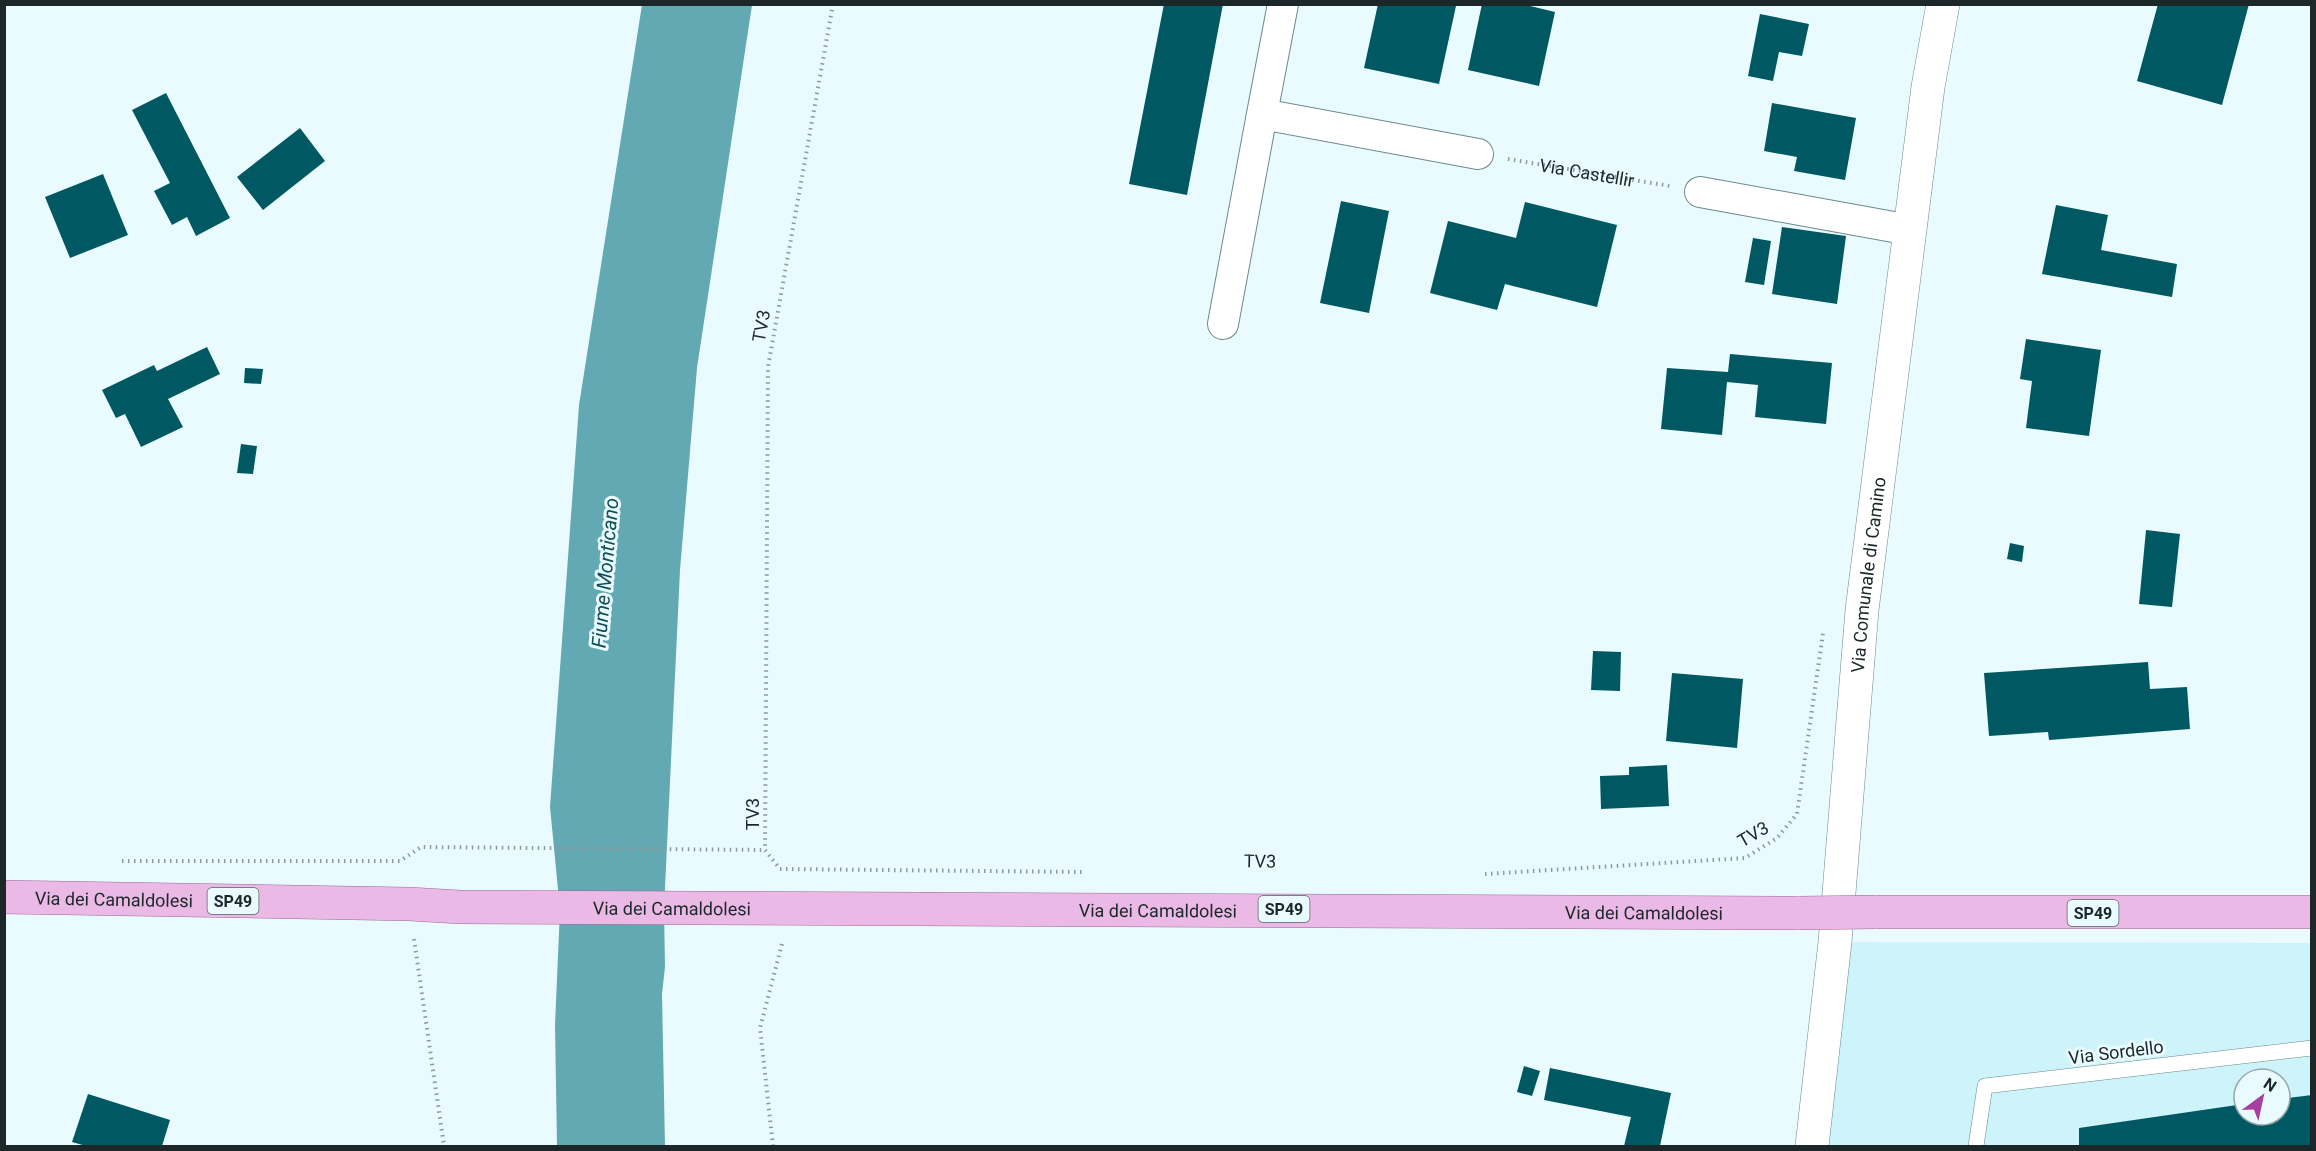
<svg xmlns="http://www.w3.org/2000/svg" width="2316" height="1151" viewBox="0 0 2316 1151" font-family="Roboto,sans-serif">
<rect width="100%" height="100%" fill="#e9fbfe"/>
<path fill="#ccf4fa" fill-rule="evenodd" d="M1835 942 2311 943V1146H1812ZM2244 1079H2280V1115H2244Z"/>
<path fill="#63a9b4" d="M642 5H752L697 368 680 570 664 909 665 967 662 994 665 1146H557L555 1025 560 910 550 807 579 405Z"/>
<path fill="#005862" d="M1164 4H1223L1187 195 1129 184Z
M1378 4 1456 6 1439 84 1364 68Z
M1482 4H1522L1555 12 1539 86 1468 70Z
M2158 4H2249L2222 105 2137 81Z
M1760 14 1809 24 1802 56 1779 52 1773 81 1748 76Z
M166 93 230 218 196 236 187 217 172 225 154 191 170 183 132 110Z
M1772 103 1856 118 1845 180 1794 171 1797 157 1764 151Z
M300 128 325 161 263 210 237 177Z
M103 174 128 235 70 258 45 197Z
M1341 201 1389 211 1369 313 1320 303Z
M1525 202 1617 225 1597 307 1505 284 1497 310 1430 293 1448 221 1516 238Z
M2056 205 2108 215 2101 250 2177 264 2172 297 2042 274Z
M1782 227 1846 236 1837 304 1772 294Z
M1753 238 1771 241 1764 285 1745 282Z
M2026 339 2101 350 2089 436 2026 428 2032 381 2020 379Z
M207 347 220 374 168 399 183 427 141 447 125 414 116 418 102 390 154 365 157 371Z
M1730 354 1832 363 1826 424 1755 417 1758 385 1727 382 1722 435 1661 429 1667 368 1728 372Z
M245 368 263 369 261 384 244 383Z
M241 444 257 446 253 474 237 473Z
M2146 530 2180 534 2172 607 2139 604Z
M2010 543 2024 546 2022 562 2007 559Z
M1593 651 1621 652 1620 691 1591 690Z
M2148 662 2150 689 2187 687 2190 729 2049 740 2048 732 1989 736 1984 673Z
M1672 673 1743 679 1737 748 1666 741Z
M1667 765 1669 806 1601 809 1600 776 1629 775V767Z
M1524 1066 1540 1071 1532 1096 1517 1092Z
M1550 1068 1671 1093 1660 1146H1624L1631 1117 1544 1100Z
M88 1094 170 1120 162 1146H86L72 1142Z
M2312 1095V1146H2079V1128L2244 1104V1115H2280V1099Z"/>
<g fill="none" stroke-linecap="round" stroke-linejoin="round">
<defs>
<path id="lane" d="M1976 1146 1985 1086 2312 1048"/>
<path id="street" d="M1283 4 1262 114 1478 154
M1700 192 1910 230
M1223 324 1262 114"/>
<g id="secondary">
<path id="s2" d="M1812 1146 1835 942 1862 610 1928 87 1943 4"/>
</g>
<g id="primary">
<path id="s3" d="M4 897 409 904 460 907 1799 913"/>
<path d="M1875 912H2312"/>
</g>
</defs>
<use href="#lane" stroke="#6d898d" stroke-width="16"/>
<use href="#street" stroke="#6d898d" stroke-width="32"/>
<use href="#secondary" stroke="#6d898d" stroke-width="34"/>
<use href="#primary" stroke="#9a6799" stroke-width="34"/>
<g stroke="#8b9a9c" stroke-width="4" stroke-dasharray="1.5 4.5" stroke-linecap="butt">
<path d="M833 4 768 367 765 850 780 869 1082 872"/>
<path id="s1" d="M1508 159 1670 186"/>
<path d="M122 861H400L421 847 765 850"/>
<path d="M1485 874 1745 858 1777 838 1797 814 1823 633"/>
<path d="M414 939 444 1146"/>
<path d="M773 1146 760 1028 782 944"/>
</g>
<use href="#lane" stroke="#fff" stroke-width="15"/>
<use href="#street" stroke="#fff" stroke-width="30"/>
<use href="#secondary" stroke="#fff" stroke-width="33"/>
<use href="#primary" stroke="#ebb9e6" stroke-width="33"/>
<defs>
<path id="primary-bridge" d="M1799 913 1875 912"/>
</defs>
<use href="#primary-bridge" stroke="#9a6799" stroke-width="34" stroke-linecap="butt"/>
<use href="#primary-bridge" stroke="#ebb9e6" stroke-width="33"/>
</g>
<g text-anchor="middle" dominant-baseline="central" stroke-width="6" stroke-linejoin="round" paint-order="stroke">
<g fill="#e9fbfe" stroke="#596768" stroke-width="1.5">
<rect x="207.5" y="888" width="51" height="26" rx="4.5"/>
<rect x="1258.5" y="896" width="51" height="26" rx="4.5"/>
<rect x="2067.5" y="900" width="51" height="26" rx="4.5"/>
</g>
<g font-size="16" font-weight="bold" fill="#1b2728">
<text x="233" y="901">SP49</text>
<text x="1284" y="909">SP49</text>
<text x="2093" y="913">SP49</text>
</g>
<g font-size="18" fill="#1b2728" stroke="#e9fbfe">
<text stroke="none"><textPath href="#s1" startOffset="80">Via Castellir</textPath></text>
<text transform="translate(761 326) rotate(-80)">TV3</text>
<text stroke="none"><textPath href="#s2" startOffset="574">Via Comunale di Camino</textPath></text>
<text transform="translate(752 814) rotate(-90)">TV3</text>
<text transform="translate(1753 834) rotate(-30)">TV3</text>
<text transform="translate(1260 861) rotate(1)">TV3</text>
<text stroke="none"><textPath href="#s3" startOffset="110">Via dei Camaldolesi</textPath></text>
<text stroke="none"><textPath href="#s3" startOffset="668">Via dei Camaldolesi</textPath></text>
<text stroke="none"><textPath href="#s3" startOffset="1154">Via dei Camaldolesi</textPath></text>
<text stroke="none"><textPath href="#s3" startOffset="1640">Via dei Camaldolesi</textPath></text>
<text transform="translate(2116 1052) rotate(-7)">Via Sordello</text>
</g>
<g font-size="20" font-style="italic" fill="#0e4e56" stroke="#e9fbfe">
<text transform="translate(605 573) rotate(-85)">Fiume Monticano</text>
</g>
</g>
<rect width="2316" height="1151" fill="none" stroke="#1b2728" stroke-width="12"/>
<g transform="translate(2262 1097) rotate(33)"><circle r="28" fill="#e9fbfe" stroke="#97a6a8" stroke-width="1.5"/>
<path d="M0-4.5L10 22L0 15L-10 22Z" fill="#a73fa1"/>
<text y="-9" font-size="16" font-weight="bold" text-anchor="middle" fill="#1b2728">N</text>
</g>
</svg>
